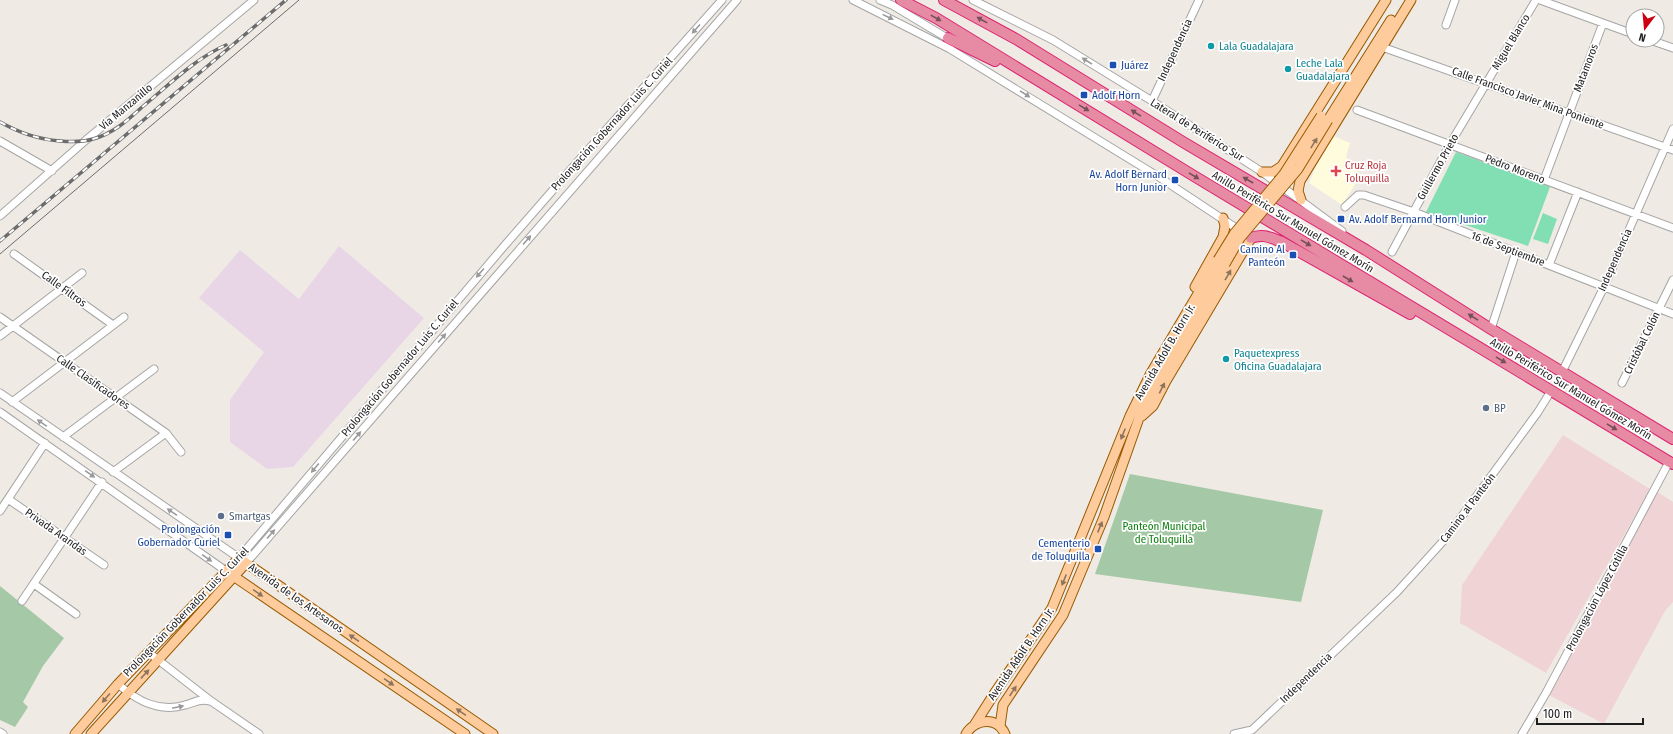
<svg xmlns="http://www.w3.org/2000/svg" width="1673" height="734" viewBox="0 0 1673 734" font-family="'Fira Sans Condensed',sans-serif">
<rect width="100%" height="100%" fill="#efebe4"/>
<path fill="#f0d3d4" d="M1563 435 1650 489 1546 673 1460 623 1462 585Z
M1656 491 1673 502V602L1665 611 1604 724 1549 695Z"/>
<path fill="#e8d6e6" d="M339 246 424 318 293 467 267 469 230 442V400L264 352 199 298 240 250 299 299Z"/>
<path fill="#fffcdd" d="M1333 136 1350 143 1346 157 1361 175 1342 205 1309 183 1316 166Z"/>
<path fill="#a5c8a7" d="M1130 474 1323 510 1301 602 1095 574Z
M0 586 64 638 43 666 23 702 28 707 15 727 0 720Z"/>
<path fill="#81dfb3" d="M1456 152 1550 187 1528 246 1426 212Z
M1543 213 1557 219 1548 244 1533 239Z"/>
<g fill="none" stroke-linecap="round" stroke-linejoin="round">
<defs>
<path id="minor" d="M853 0 950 49 1159 177 1242 232
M880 0 892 5 952 41
M973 0 1053 40 1152 101 1262 172 1342 231
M1540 0 1633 34
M1446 25 1455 0
M1650 40 1673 48
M1382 47 1673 150
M1152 101 1199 0
M1357 110 1673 228
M0 141 52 171
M1544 180 1603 23
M1345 207 1358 195H1364L1414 212 1673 314
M0 216 86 140 254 0
M1392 252 1450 144 1536 0
M14 254 113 325
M1549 265 1578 192
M0 317 166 433 181 452
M1491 329 1516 252
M0 336 82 273
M1562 372 1604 287 1673 129
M1622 383 1673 280
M0 393 239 558 505 245 580 159 722 0
M12 402 124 317
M0 412 226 571
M63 437 154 369
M113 472 166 433
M8 499 104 565
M0 511 45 443
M246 563 737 0
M34 584 76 614
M22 601 102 482
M148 652 211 701 259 734
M118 684C137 701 159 713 185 705 194 703 200 698 209 701
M0 732 3 734
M1234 734 1252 730 1397 592 1446 538 1538 412 1551 391
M1522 734 1546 693 1669 462"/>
<path id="major" d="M1328 120 1391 20
M1262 172H1273L1282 166 1386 0
M1301 200 1298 191 1300 181 1411 0
M1195 287 1223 237 1225 226 1223 218
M1142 416 1153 406 1166 381 1251 238
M226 571 465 734
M975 724 996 691 1052 608 1130 416 1151 373 1218 260
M1000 726 1003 705 1063 615 1104 517 1139 418 1149 395 1225 264
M75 734 118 684 239 558 493 734
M91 734 246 563
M966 734C975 719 997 716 1005 734"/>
<path id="highway" d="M901 0 936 18 1194 176 1673 464
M944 0 1016 39 1183 142 1366 250 1491 329 1673 439
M948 38 995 61
M1251 238C1263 233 1271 238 1282 242L1410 314"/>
</defs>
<use href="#minor" stroke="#a5a5a5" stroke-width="9"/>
<use href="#major" stroke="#985900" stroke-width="11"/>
<use href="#highway" stroke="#dc2271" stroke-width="12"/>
<use href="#minor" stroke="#fff" stroke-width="7"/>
<use href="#major" stroke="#fdcb9c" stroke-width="9"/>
<use href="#highway" stroke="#e78ba4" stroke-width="10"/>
<path stroke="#6c6c6c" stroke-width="1" d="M0 254 299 0"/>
<defs>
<path id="rail" d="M0 122C20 133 37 139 60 141 71 142 83 142 93 139 112 134 127 121 141 108 168 86 194 59 226 45
M0 241 286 0"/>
</defs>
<use href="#rail" stroke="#6c6c6c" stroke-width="3.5"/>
<use href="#rail" stroke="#fff" stroke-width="2" stroke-dasharray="6" stroke-linecap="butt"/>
<defs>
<path id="major-bridge" d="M1218 260 1234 234 1284 174 1321 116
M1225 264 1240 238 1298 169 1328 120"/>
</defs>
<use href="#major-bridge" stroke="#985900" stroke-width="11" stroke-linecap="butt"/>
<use href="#major-bridge" stroke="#fdcb9c" stroke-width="9"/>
</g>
<defs><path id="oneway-solid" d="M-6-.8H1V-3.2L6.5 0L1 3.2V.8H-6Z"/></defs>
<g fill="#9a9a9a">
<use href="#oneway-solid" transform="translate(888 17) rotate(26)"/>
<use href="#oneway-solid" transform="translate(696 29) rotate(132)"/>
<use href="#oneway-solid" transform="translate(1087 61) rotate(-148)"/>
<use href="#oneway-solid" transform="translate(1025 94) rotate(32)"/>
<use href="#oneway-solid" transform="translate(527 240) rotate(-49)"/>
<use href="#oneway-solid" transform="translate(480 273) rotate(131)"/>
<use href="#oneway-solid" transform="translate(442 338) rotate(-49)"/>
<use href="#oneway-solid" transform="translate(42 423) rotate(-145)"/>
<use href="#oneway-solid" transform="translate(357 436) rotate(-49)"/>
<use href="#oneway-solid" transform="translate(315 468) rotate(130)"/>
<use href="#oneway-solid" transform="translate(90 474) rotate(35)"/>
<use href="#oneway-solid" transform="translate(172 512) rotate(-146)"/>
<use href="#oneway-solid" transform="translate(271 534) rotate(-49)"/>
<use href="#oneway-solid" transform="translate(207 558) rotate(35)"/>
<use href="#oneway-solid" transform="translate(178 707) rotate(-12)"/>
</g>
<g fill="#784f5a">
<use href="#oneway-solid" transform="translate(936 18) rotate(29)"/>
<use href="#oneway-solid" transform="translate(982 20) rotate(-151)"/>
<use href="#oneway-solid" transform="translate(1084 108) rotate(31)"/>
<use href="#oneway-solid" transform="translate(1136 113) rotate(-148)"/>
<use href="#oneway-solid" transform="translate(1194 176) rotate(31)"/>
<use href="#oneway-solid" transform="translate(1248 180) rotate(-150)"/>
<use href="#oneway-solid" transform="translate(1306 243) rotate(31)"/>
<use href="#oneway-solid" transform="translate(1348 279) rotate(30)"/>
<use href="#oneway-solid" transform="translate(1473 317) rotate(-148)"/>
<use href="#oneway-solid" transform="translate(1501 360) rotate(31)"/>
<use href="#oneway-solid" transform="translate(1612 427) rotate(31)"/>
</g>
<g fill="#8e745d">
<use href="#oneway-solid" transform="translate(1314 143) rotate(-58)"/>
<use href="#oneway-solid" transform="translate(1228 275) rotate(-60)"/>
<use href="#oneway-solid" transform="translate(1162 388) rotate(-63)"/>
<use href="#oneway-solid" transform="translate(1123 434) rotate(112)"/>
<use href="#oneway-solid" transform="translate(1100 527) rotate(-67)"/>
<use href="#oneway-solid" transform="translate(1064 580) rotate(112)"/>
<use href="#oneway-solid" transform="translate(258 593) rotate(34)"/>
<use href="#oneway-solid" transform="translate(354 638) rotate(-145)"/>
<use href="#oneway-solid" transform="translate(145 674) rotate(-47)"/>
<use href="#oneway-solid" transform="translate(389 682) rotate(34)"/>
<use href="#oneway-solid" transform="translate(1013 691) rotate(-56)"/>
<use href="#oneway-solid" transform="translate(106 698) rotate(131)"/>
<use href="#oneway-solid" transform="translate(461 712) rotate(-145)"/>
</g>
<g fill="#0f9aa8" stroke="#fff" stroke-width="1.5">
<circle cx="1211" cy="46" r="4"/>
<circle cx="1288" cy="69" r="4"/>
<circle cx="1226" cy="359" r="4"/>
</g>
<g fill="#1a4fb4" stroke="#fff" stroke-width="1.5">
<rect x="1109" y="61" width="8" height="8" rx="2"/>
<rect x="1080" y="91" width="8" height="8" rx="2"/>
<rect x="1171" y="176" width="8" height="8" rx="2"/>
<rect x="1337" y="215" width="8" height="8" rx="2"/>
<rect x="1289" y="251" width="8" height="8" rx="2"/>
<rect x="224" y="531" width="8" height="8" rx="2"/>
<rect x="1094" y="545" width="8" height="8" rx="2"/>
</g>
<path fill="#e0444e" stroke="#fff" stroke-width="1.5" d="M1334 165h4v4h4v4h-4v4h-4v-4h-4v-4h4z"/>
<g fill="#5c6f8a" stroke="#fff" stroke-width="1.5">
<circle cx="1486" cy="408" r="4"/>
<circle cx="221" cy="516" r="4"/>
</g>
<g text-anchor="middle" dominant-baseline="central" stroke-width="3.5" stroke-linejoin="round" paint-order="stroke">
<g font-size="11" fill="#1e1e1e" stroke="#fff">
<text transform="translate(1511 42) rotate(-59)">Miguel Blanco</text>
<text transform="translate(1175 50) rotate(-65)">Independencia</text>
<text transform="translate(1586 68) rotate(-69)">Matamoros</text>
<text transform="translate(1528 98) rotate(20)">Calle Francisco Javier Mina Poniente</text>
<text transform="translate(126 107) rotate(-40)">Via Manzanillo</text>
<text transform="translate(612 124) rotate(-48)">Prolongación Gobernador Luis C. Curiel</text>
<text transform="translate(1197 130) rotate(32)">Lateral de Periférico Sur</text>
<text transform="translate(1438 167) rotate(-61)">Guillermo Prieto</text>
<text transform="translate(1515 169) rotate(21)">Pedro Moreno</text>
<text transform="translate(1293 222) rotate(31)">Anillo Periférico Sur Manuel Gómez Morín</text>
<text transform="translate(1508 249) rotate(21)">16 de Septiembre</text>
<text transform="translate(1615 260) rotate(-66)">Independencia</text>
<text transform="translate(64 289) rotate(36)">Calle Filtros</text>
<text transform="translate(1642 343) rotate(-64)">Cristóbal Colón</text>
<text transform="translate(1165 352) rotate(-60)">Avenida Adolf B. Horn Jr.</text>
<text transform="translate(400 368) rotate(-50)">Prolongación Gobernador Luis C. Curiel</text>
<text transform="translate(93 382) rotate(35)">Calle Clasificadores</text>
<text transform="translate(1571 389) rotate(31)">Anillo Periférico Sur Manuel Gómez Morín</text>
<text transform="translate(1468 508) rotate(-53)">Camino al Panteón</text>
<text transform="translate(56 532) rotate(35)">Privada Arandas</text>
<text transform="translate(296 598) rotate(35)">Avenida de los Artesanos</text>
<text transform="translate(1597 598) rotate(-62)">Prolongación López Cotilla</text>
<text transform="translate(186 612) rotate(-46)">Prolongación Gobernador Luis C. Curiel</text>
<text transform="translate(1021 654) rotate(-56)">Avenida Adolf B. Horn Jr.</text>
<text transform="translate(1306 678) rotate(-44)">Independencia</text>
</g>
<g font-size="11" fill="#0d838f" stroke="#fff" text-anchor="start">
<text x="1219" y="46">Lala Guadalajara</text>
<text x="1296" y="63">Leche Lala<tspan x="1296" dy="13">Guadalajara</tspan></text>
<text x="1234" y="353">Paquetexpress<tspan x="1234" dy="13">Oficina Guadalajara</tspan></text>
</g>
<g font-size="11" fill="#164399" stroke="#fff" text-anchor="end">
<text x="1121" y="65" text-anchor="start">Juárez</text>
<text x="1092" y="95" text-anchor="start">Adolf Horn</text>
<text x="1167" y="174">Av. Adolf Bernard<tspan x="1167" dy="13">Horn Junior</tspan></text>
<text x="1349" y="219" text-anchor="start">Av. Adolf Bernarnd Horn Junior</text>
<text x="1285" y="249">Camino Al<tspan x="1285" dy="13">Panteón</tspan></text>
<text x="220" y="529">Prolongación<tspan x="220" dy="13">Gobernador Curiel</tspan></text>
<text x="1090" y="543">Cementerio<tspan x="1090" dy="13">de Toluquilla</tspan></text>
</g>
<g font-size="11" fill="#be3a42" stroke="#fff" text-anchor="start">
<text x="1345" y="165">Cruz Roja<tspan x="1345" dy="13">Toluquilla</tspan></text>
</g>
<g font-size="11" fill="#4e5e75" stroke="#fff" text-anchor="start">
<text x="1494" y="408">BP</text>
<text x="229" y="516">Smartgas</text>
</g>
<g font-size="11" fill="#0a7e0a" stroke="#fff">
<text x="1164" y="526">Panteón Municipal<tspan x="1164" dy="13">de Toluquilla</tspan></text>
</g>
</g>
<g transform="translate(1645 28) rotate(196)"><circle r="19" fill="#ffffff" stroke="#a5a5a5"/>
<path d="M0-3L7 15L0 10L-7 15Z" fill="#cc0011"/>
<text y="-6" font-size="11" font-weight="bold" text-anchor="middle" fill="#1e1e1e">N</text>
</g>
<path d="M1537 718v6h106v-6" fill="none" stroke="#1e1e1e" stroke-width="2"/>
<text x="1543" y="718" font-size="12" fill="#1e1e1e" stroke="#ffffff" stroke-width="3" paint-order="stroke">100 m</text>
</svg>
